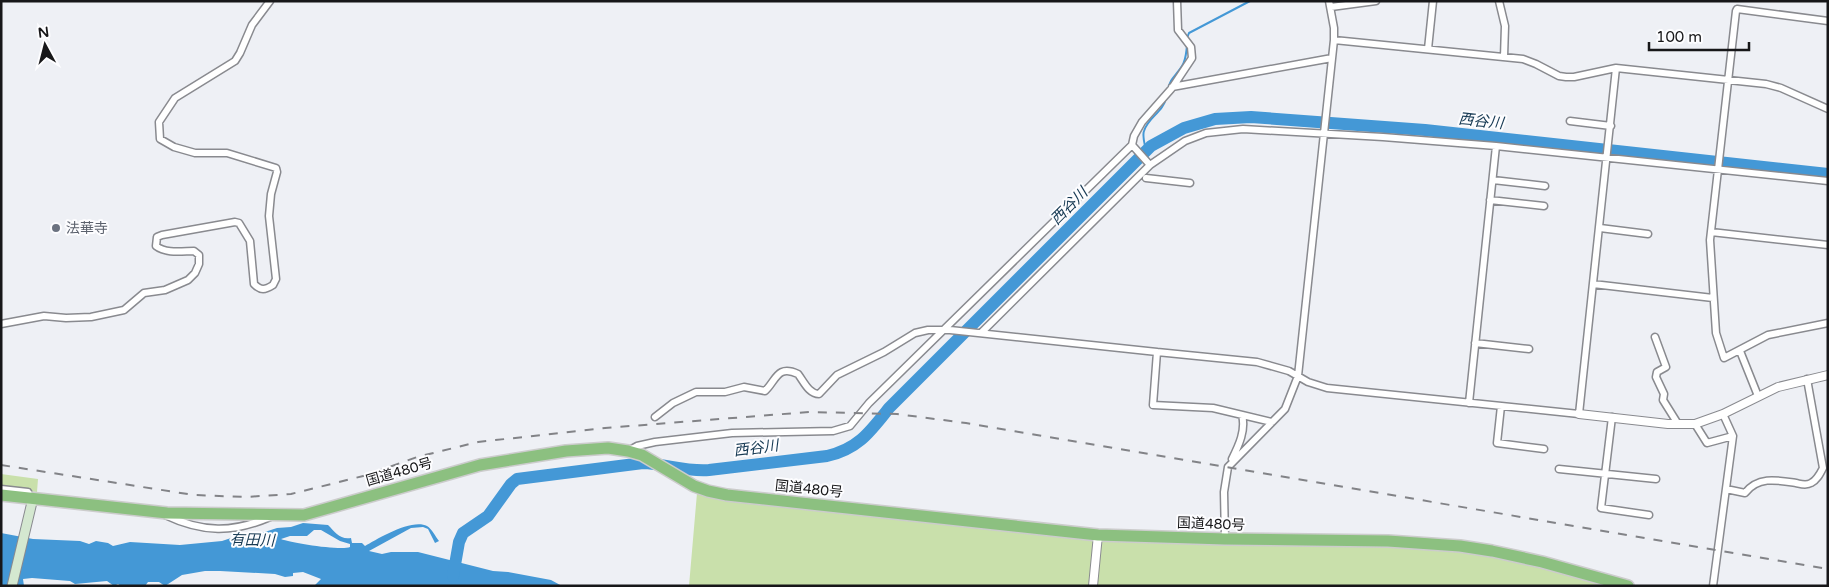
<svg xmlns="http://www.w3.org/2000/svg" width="1829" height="587" viewBox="0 0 1829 587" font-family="'Varela Round','Noto Sans JP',sans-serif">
<rect width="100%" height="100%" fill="#eef0f5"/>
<path fill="#c9e0ab" d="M1 474 38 479 37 492 1 488Z
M697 493 716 498 947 522 1393 545 1493 555 1615 586H689Z"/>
<path fill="#4498d6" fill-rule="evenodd" d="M303 523 328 525C335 532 340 540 351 538L352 543H362L365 546C377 539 412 518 427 526 432 529 435 536 439 541L435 543 428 529 423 527 411 528 369 551 382 554 391 552H418L493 571 508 572 551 580 562 586H314L321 579 303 572 293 573V576L285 577 275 574 220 571H205L182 575 165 586 159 582H148L145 586H121L118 584 114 586 107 581 75 584 70 581 32 578 23 579 24 586H1V533L33 539 80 541 89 544 96 541 108 543 113 546 130 542 180 545 222 541 231 538H246L277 528 291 527ZM314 530H321L340 541 350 544V547C342 551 291 543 281 539L290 536H307Z"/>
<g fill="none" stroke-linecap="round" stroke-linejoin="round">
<path stroke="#4498d6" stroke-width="2" d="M1187 38 1189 33 1250 1
M1168 90C1170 78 1176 76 1182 66 1186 60 1186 53 1187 46
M1146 151C1145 145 1142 136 1144 131 1148 117 1164 112 1166 97"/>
<path stroke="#4498d6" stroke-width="12" d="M453 576 459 542 463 533 488 516 511 484 517 479 643 463C665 464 687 472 709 470L827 456C858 449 870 432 889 408L1151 146 1184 128 1215 119 1251 117 1425 130 1828 174"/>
<defs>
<path id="minor" d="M1499 1 1505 26 1504 57
M1331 7 1376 1
M1828 21 1737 9 1736 11 1710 240 1716 333 1724 358 1768 335 1828 323
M1334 40 1523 59 1536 64 1559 76 1566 77H1574L1616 68 1766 84 1781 88 1828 109
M1428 49 1433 1
M1172 87 1332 58
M1570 121 1611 126
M1132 145 1150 165
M1146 178 1190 183
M1493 180 1545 186
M1490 200 1544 206
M1600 228 1648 234
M1711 232 1828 245
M1593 284 1713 298
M1 324 44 316 66 318 91 317 124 310 144 293 165 290 188 280 195 273 199 264V255L194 251C183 251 166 254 156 246L157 237 162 235 235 222 239 223 250 241 254 284C261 291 265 290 273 285L276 279 269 216 271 194 277 172 276 168 227 153H195L174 147 160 139 159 122 175 98 235 61 240 53 252 25 270 1
M981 333 1150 165 1185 141 1206 133 1243 129 1383 137 1496 146 1828 181
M1655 337 1666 367 1657 372 1656 377 1664 394 1663 400 1678 424
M1475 343 1529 349
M1740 351 1758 396
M1469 403 1496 146
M1501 406 1497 443 1544 449
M655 417 673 403 696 392H725L744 387 765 391C776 381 777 364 798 374 804 382 809 394 819 394L837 375 884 352 915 333 928 330H950L1157 352
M1612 417 1601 508 1649 515
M1272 422 1213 408 1153 405 1157 352 1257 362 1289 371 1308 382 1327 388 1579 414 1616 68
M1695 424 1707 443 1733 436
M628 451 637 446 655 442 732 433 833 431 850 426 869 403 1132 145 1134 136 1142 122 1172 88 1192 58 1191 47 1178 30 1177 1
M1232 459C1239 445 1246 430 1242 415
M1559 469 1656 479
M1 489 28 492 30 497
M1726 489 1745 493C1758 476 1777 480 1796 483 1801 484 1806 486 1811 483 1817 480 1820 474 1823 468L1807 379
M165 515C203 533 233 533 270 517
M1225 539 1224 492 1228 467 1285 409 1298 376 1334 40V28L1329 1
M1713 586 1733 436 1723 414"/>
<path id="tertiary" d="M1579 414 1668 424H1695L1723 414 1778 387 1828 375
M1093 586 1098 535"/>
<path id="secondary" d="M12 586 33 498"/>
<path id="trunk" d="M1 495 167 513 304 515 480 465 566 451 608 448 628 451 642 455 694 486 708 491 727 495 1098 535 1225 539 1388 541 1460 546 1492 551 1542 562 1628 586"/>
</defs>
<use href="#minor" stroke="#898a8f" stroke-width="9"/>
<use href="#tertiary" stroke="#898a8f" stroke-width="10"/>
<use href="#secondary" stroke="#898a8f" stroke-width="11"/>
<use href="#trunk" stroke="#ccc" stroke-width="14"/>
<use href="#minor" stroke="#fff" stroke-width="6"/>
<use href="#tertiary" stroke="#fff" stroke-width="8"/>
<use href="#secondary" stroke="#d4e8d0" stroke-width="9"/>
<use href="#trunk" stroke="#8cc080" stroke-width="11"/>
<path stroke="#828387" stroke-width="2" stroke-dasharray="9 9" stroke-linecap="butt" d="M1 465 194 495 246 497 291 494 367 475 417 457 478 442 605 428 809 412 897 414 966 423 1828 569"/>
</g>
<circle fill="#6b7280" stroke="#fdfdff" stroke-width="2" cx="56" cy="228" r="5"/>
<g text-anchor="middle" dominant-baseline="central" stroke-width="4" stroke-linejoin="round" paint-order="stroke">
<g font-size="14" fill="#5b616d" stroke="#fdfdff" text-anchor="start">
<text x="66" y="228">法華寺</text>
</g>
<g font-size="14" fill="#171719" stroke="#fdfdff">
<text transform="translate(399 472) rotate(-16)">国道480号</text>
<text transform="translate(809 489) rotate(6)">国道480号</text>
<text transform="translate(1211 524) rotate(2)">国道480号</text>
</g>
<g font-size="15" font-style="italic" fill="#153852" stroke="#fdfdff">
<text transform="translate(1481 121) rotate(6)">西谷川</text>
<text transform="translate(1069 206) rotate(-45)">西谷川</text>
<text transform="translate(756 448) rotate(-7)">西谷川</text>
<text transform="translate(252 540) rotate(1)">有田川</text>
</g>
</g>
<rect width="1829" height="587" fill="none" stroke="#171719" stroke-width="5"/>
<g transform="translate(45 45) rotate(353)" stroke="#fdfdff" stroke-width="4" paint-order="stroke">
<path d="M0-4L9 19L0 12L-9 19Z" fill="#171719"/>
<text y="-8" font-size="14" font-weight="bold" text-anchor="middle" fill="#171719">N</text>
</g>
<path d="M1649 42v8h100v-8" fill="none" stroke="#171719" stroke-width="2.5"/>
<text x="1656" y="42" font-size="15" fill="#171719" stroke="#fdfdff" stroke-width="4" paint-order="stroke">100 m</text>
</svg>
